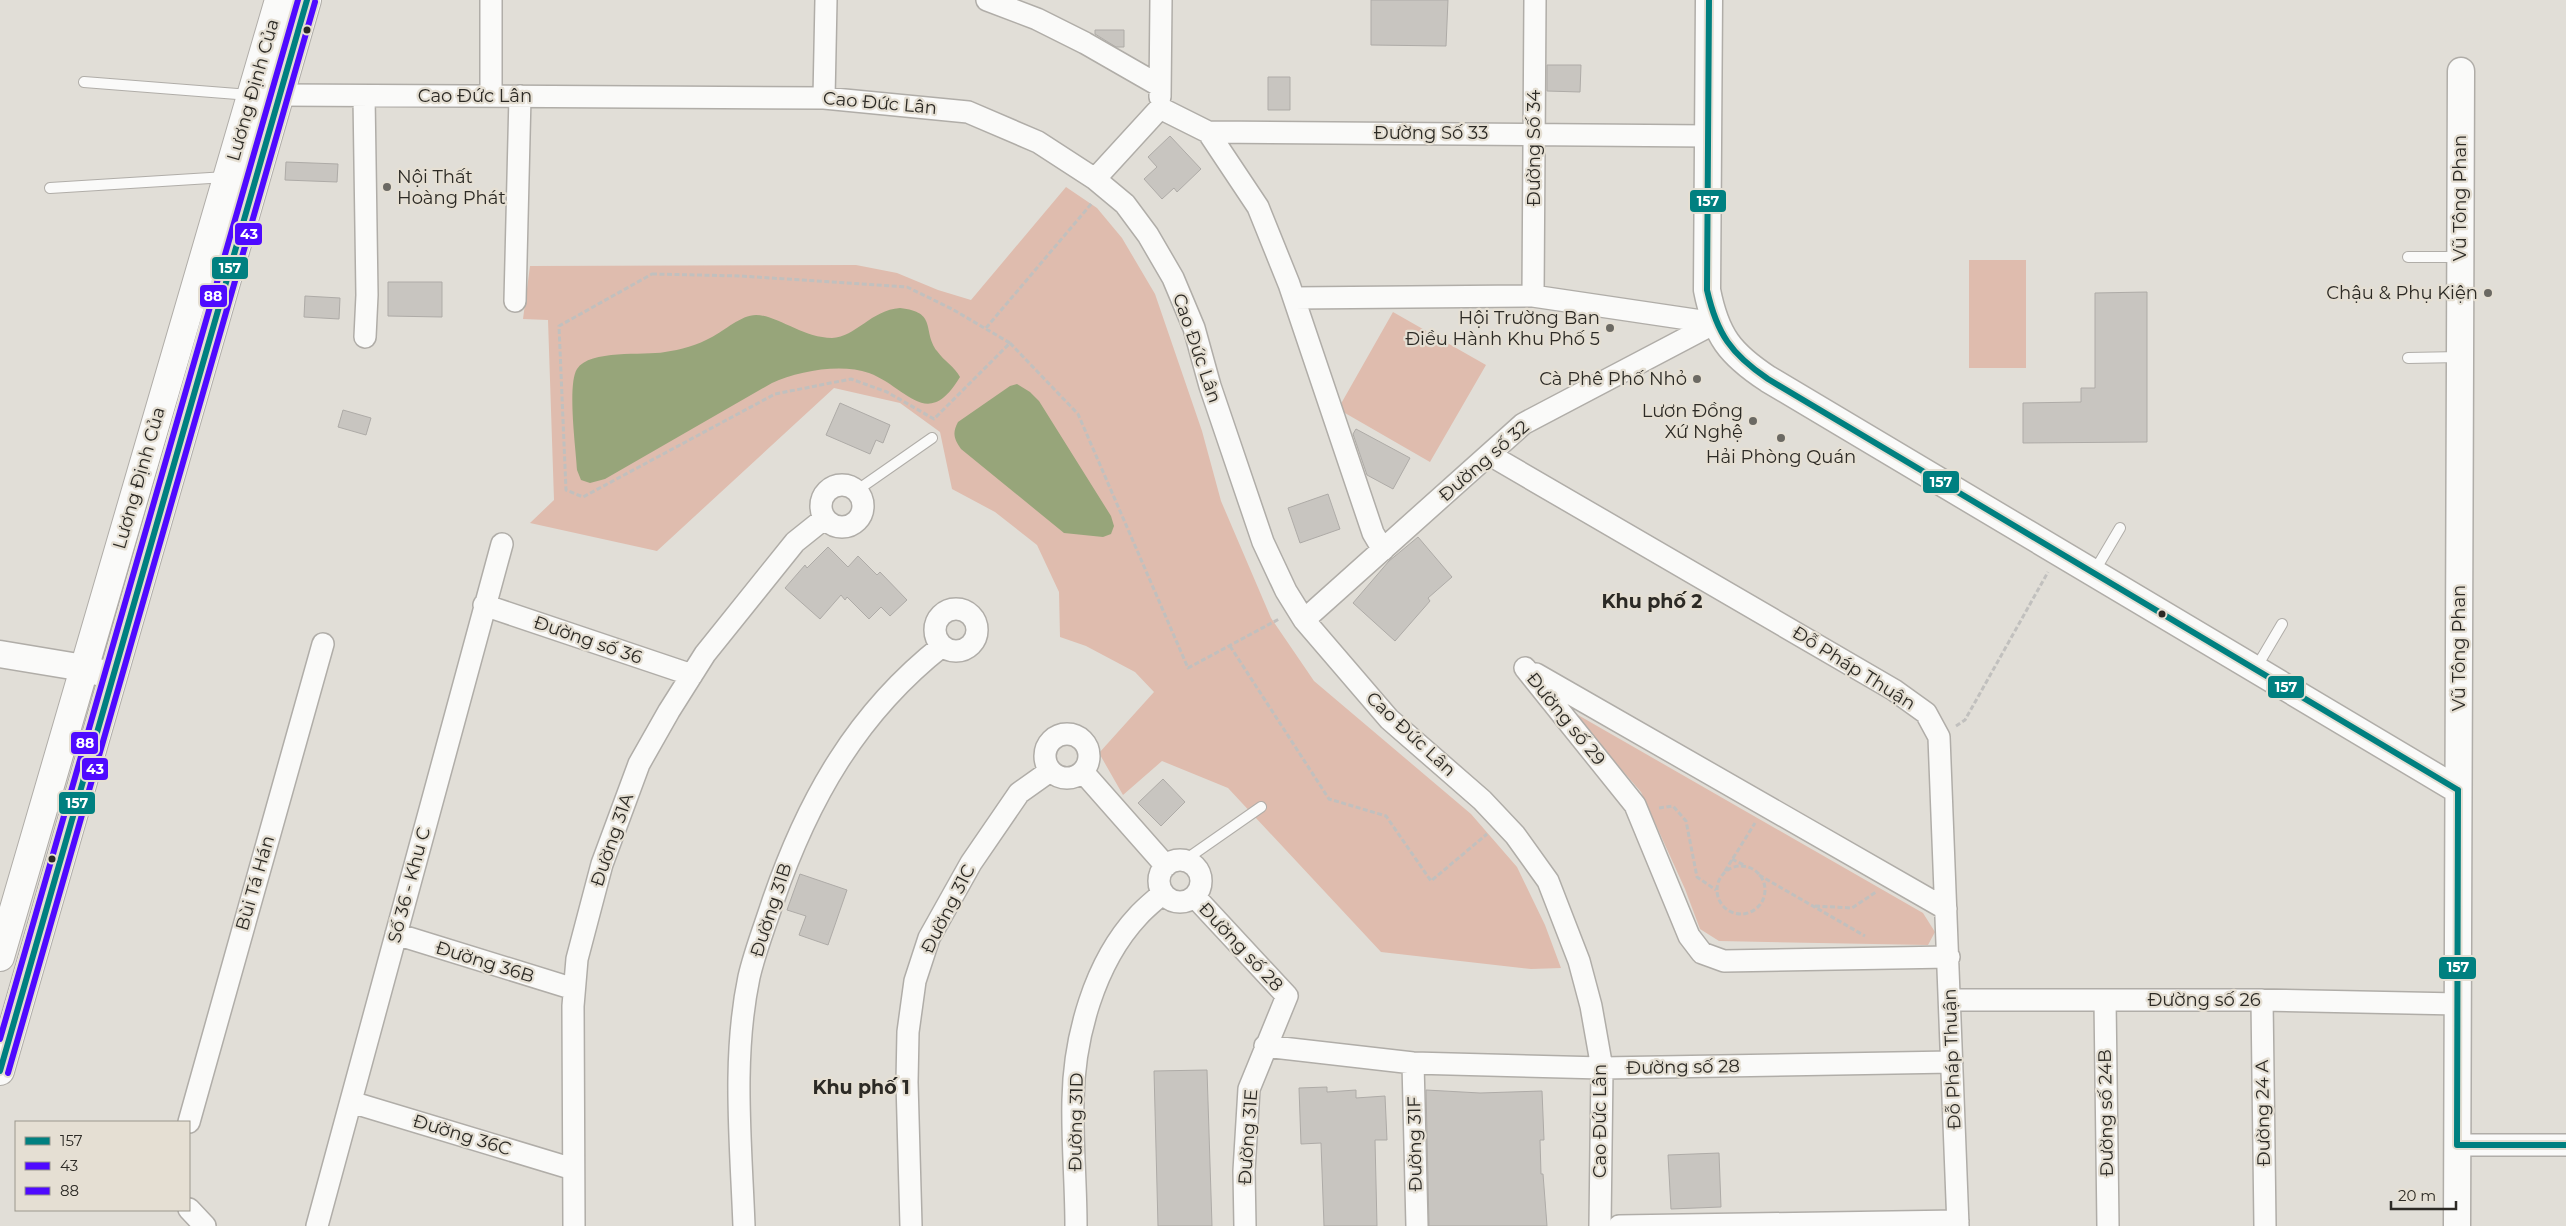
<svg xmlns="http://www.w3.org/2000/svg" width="2566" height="1226" viewBox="0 0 2566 1226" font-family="Montserrat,sans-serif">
<rect width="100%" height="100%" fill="#e1ded7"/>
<path fill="#dfbcae" d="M1066 187 1097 208 1122 238 1155 294 1202 431 1221 501 1271 618 1314 681 1471 814 1517 867 1545 925 1561 968 1531 969 1381 952 1228 788 1162 761 1123 795 1099 753 1154 692 1135 672 1086 646 1060 637 1059 592 1037 545 995 512 952 489 940 432 900 403 834 388 657 551 530 523 554 500 548 320 523 319 530 266 856 265 897 273 938 290 971 300Z
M1969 260H2026V368H1969Z
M1393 312 1486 365 1430 462 1338 409Z
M1571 711 1923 913 1935 932 1928 945 1719 941 1700 929 1685 889 1641 792Z"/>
<path fill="#97a57a" d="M900 308C938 312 922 331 937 351 944 361 955 367 960 377 927 432 907 387 869 373 841 363 798 371 772 383L605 479 590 483 581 480 577 470C576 449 567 385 577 369 590 349 643 356 665 352 680 350 698 345 712 337 724 331 741 315 756 315 777 315 803 338 832 338 856 337 871 310 900 308Z
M1017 384 1030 392 1039 401 1111 516 1114 526 1111 534 1103 537 1064 533 961 449C954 439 952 433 958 422L1010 386Z"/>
<path fill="#c8c5c0" stroke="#aeaba7" d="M1371 0H1448L1446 46 1371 45Z
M1095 30H1124V47H1116L1095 34Z
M1547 65H1581L1580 92 1547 91Z
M1268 77H1290V110H1268Z
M1170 136 1201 169 1177 192 1174 188 1162 199 1144 179 1157 167 1148 157Z
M286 162 338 164 337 182 285 180Z
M388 282H442V317L388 316Z
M2147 292V442L2023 443V403L2081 402V388H2095V293Z
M305 296 340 298 339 319 304 317Z
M840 403 890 425 883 443 876 440 870 454 826 435Z
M343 410 371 418 366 435 338 427Z
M1356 429 1410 458 1393 489 1367 475 1353 434Z
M1328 494 1340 529 1300 543 1288 508Z
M1418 537 1452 577 1428 598 1430 601 1395 641 1353 603 1389 561Z
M828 547 848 567 858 556 877 575 880 572 907 600 890 616 881 607 869 619 847 597 845 600 841 595 820 619 785 588 805 565 807 568Z
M1163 779 1185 802 1161 826 1138 803Z
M800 874 847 890 828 945 799 935 806 916 787 910Z
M1207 1070 1212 1226H1158L1154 1071Z
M1327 1087V1092L1356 1090V1098L1385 1096 1387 1140H1375L1377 1226H1324L1321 1143 1301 1144 1299 1088Z
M1426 1090 1480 1093 1542 1091 1544 1140H1540L1541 1174H1543L1547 1226H1429Z
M1719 1153 1721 1207 1671 1209 1668 1155Z"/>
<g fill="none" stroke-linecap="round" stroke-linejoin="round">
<defs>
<path id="service" d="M84 82 250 95
M50 188 226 177
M2408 257H2460
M2408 358 2460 357
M856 491 932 438
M2094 572 2120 528
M2256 668 2282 624
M1185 860 1261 807"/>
<path id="minor" d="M987 0 1037 19 1085 43 1160 86
M280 95 824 98 968 112 1038 142 1095 179 1125 204 1148 235 1173 278 1194 328 1210 386 1263 542 1286 591 1304 620 1389 719 1482 800 1515 835 1548 881 1579 961 1591 1006 1602 1068 1600 1226
M364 96 367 295 365 337
M491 96V0
M1160 97 1161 0
M824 98 826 0
M1208 132 1258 207 1289 284 1373 533 1383 550
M1095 179 1160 108 1208 132 1708 136
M1533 296 1535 0
M1294 298 1533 296 1715 323
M515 301 520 96
M1490 455 1894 690 1926 713 1939 737 1958 1226
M821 506a21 21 0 1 1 42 0a21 21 0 1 1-42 0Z
M484 605 692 675
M935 630a21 21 0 1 1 42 0a21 21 0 1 1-42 0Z
M1304 620 1523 424 1715 323
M1525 668 1635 805 1689 936 1702 953 1724 961 1949 957
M1536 674 1946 909
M1045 756a22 22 0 1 1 44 0a22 22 0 1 1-44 0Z
M1083 772 1166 866
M1159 881a21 21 0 1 1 42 0a21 21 0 1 1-42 0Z
M1195 897 1287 996 1249 1089 1244 1171 1245 1226
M396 934 574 989
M1950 1000H2262L2458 1004
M2105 1000 2108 1226
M2262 1000 2265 1226
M1265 1046 1413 1063 1602 1068 1952 1062
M1413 1063 1417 1226
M351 1102 573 1169
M189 1122 323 644
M2457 1145H2566
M189 1209 205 1226
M317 1226 502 544
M574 1226 573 1006 577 959 602 864 639 764 669 711 705 654 795 542 825 518
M744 1226C741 1144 732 1058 749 977 755 951 765 926 773 901 808 799 857 713 942 646
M911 1226 907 1082 908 1032 915 981 929 938 971 863 1019 793 1050 771
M1076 1226C1076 1184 1072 1142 1073 1100 1074 1038 1094 963 1138 916 1145 908 1154 901 1163 893
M1619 1226 1958 1221"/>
<path id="tertiary" d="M1709 0 1707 290C1716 336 1730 354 1768 379L2458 790
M0 654 84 668 112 676
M2457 1226 2461 71"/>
<path id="secondary" d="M0 957 279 0
M0 1071 307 0"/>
</defs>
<use href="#service" stroke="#b0ada8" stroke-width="12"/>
<use href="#minor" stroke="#b0ada8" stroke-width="24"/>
<use href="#tertiary" stroke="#b0ada8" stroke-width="29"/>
<use href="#secondary" stroke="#b0ada8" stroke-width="30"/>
<path stroke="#c1c0be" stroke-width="3" stroke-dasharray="5 2.5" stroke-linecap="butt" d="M652 274 741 276 907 287 952 309 1010 343 934 419 887 392 851 379 775 394 583 497 566 490 559 326Z
M986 328 1092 203
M1010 343 1078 414 1188 668 1279 619
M1230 646 1329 799 1386 816 1431 881 1487 834
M1956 726 1965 720 2048 572
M1659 808 1673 806 1686 821 1697 877 1716 890
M1732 859 1744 865
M1717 890a24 24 0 1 1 48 0a24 24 0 1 1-48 0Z
M1725 871 1755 823
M1759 875 1865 936
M1815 906 1852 908 1876 892"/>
<use href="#service" stroke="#fafaf9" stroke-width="10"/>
<use href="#minor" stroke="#fafaf9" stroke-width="21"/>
<use href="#tertiary" stroke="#fafaf9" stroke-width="26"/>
<use href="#secondary" stroke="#fafaf9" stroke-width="28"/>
<defs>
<path id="bus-1" d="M1709 0 1707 290C1717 334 1731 354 1768 379L2458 790
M0 1071 307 0
M2457 1145 2458 790
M2457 1145H2566"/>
<path id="bus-2" d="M8 1073 315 2"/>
<path id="bus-3" d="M0 1039 298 0"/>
</defs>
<use href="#bus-1" stroke="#e5dfd3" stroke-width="10"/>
<use href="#bus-2" stroke="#e5dfd3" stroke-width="10"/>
<use href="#bus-3" stroke="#e5dfd3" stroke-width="10"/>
<use href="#bus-1" stroke="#008080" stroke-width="6"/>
<use href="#bus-2" stroke="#4f0aff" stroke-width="6"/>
<use href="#bus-3" stroke="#4f0aff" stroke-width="6"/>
</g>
<g fill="#2c2a25" stroke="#e5dfd3" stroke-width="2">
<circle cx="307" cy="30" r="4.5"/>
<circle cx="2162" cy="614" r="4.5"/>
<circle cx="52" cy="859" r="4.5"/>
</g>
<g fill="#6b6963" stroke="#e5dfd3" stroke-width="2">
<circle cx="387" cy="187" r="5"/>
<circle cx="2488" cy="293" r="5"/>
<circle cx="1610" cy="328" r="5"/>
<circle cx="1697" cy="379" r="5"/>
<circle cx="1753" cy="421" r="5"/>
<circle cx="1781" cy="438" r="5"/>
</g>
<g text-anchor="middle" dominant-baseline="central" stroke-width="4.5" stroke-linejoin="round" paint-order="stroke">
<g font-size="18" fill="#2c2a25" stroke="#e5dfd3">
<text transform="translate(253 90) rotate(-74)">Lương Định Của</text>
<text x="475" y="96">Cao Đức Lân</text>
<text transform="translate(880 103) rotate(5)">Cao Đức Lân</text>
<text x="1431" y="133">Đường Số 33</text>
<text transform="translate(1534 148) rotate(-90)">Đường Số 34</text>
<text transform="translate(2460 198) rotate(-90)">Vũ Tông Phan</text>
<text transform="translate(1197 348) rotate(71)">Cao Đức Lân</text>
<text transform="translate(1484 461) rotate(-41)">Đường số 32</text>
<text transform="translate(139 478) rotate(-74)">Lương Định Của</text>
<text transform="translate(588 640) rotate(19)">Đường số 36</text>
<text transform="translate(2459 648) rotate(-90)">Vũ Tông Phan</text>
<text transform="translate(1854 668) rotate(32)">Đỗ Pháp Thuận</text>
<text transform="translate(1566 719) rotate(51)">Đường số 29</text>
<text transform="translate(1411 734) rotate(43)">Cao Đức Lân</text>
<text transform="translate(612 840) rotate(-71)">Đường 31A</text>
<text transform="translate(255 883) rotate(-74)">Bùi Tá Hán</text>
<text transform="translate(409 885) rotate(-75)">Số 36 - Khu C</text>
<text transform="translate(948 909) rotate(-63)">Đường 31C</text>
<text transform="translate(771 910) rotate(-72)">Đường 31B</text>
<text transform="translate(1241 947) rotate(47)">Đường số 28</text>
<text transform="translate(485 962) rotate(17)">Đường 36B</text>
<text x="2204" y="1000">Đường số 26</text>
<text transform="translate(1952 1059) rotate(-92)">Đỗ Pháp Thuận</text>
<text transform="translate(1683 1067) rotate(-1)">Đường số 28</text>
<text transform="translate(2106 1113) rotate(-91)">Đường số 24B</text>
<text transform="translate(2263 1113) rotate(-91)">Đường 24 A</text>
<text transform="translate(1600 1121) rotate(-90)">Cao Đức Lân</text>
<text transform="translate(1076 1122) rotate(-89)">Đường 31D</text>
<text transform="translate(462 1135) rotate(17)">Đường 36C</text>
<text transform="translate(1248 1137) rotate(-86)">Đường 31E</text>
<text transform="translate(1415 1144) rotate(-91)">Đường 31F</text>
</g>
<g font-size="18" fill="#2c2a25" stroke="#e5dfd3" text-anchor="end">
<text x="397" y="177" text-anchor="start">Nội Thất<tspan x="397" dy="21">Hoàng Phát</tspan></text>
<text x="2478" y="293">Chậu &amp; Phụ Kiện</text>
<text x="1600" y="318">Hội Trường Ban<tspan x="1600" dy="21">Điều Hành Khu Phố 5</tspan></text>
<text x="1687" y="379">Cà Phê Phố Nhỏ</text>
<text x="1743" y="411">Lươn Đồng<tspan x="1743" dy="21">Xứ Nghệ</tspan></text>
<text x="1781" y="457" text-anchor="middle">Hải Phòng Quán</text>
</g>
<g font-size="19" font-weight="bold" fill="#2c2a25" stroke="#e5dfd3">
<text x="1652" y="601">Khu phố 2</text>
<text x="861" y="1087">Khu phố 1</text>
</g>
</g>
<g stroke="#e5dfd3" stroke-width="2">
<rect x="1689" y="189" width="38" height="24" rx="5" fill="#008080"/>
<rect x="234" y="222" width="29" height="24" rx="5" fill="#4f0aff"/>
<rect x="211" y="256" width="38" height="24" rx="5" fill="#008080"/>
<rect x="199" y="284" width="29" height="24" rx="5" fill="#4f0aff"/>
<rect x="1922" y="470" width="38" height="24" rx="5" fill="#008080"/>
<rect x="2267" y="675" width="38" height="24" rx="5" fill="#008080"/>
<rect x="70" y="731" width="29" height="24" rx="5" fill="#4f0aff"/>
<rect x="81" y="757" width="28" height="24" rx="5" fill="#4f0aff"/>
<rect x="58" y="791" width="38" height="24" rx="5" fill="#008080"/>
<rect x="2438" y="956" width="39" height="24" rx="5" fill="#008080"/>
</g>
<g font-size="14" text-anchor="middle" font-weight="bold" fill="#fff">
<text x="1708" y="206">157</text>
<text x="249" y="239">43</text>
<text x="230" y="273">157</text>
<text x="213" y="301">88</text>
<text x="1941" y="487">157</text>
<text x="2286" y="692">157</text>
<text x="85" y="748">88</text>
<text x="95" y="774">43</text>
<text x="77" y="808">157</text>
<text x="2458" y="972">157</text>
</g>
<rect x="15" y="1121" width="175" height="90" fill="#e5dfd3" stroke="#9b978d"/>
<rect x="25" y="1137" width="25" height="8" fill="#008080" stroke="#9b978d"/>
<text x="60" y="1146" font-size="15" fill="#2c2a25">157</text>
<rect x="25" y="1162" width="25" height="8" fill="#4f0aff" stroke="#9b978d"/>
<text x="60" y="1171" font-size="15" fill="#2c2a25">43</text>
<rect x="25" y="1187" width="25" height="8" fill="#4f0aff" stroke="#9b978d"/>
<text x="60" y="1196" font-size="15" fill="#2c2a25">88</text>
<path d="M2391 1201v8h65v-8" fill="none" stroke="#2c2a25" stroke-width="2.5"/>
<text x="2398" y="1201" font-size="15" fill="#2c2a25" stroke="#e5dfd3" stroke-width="4" paint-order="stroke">20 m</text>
</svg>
